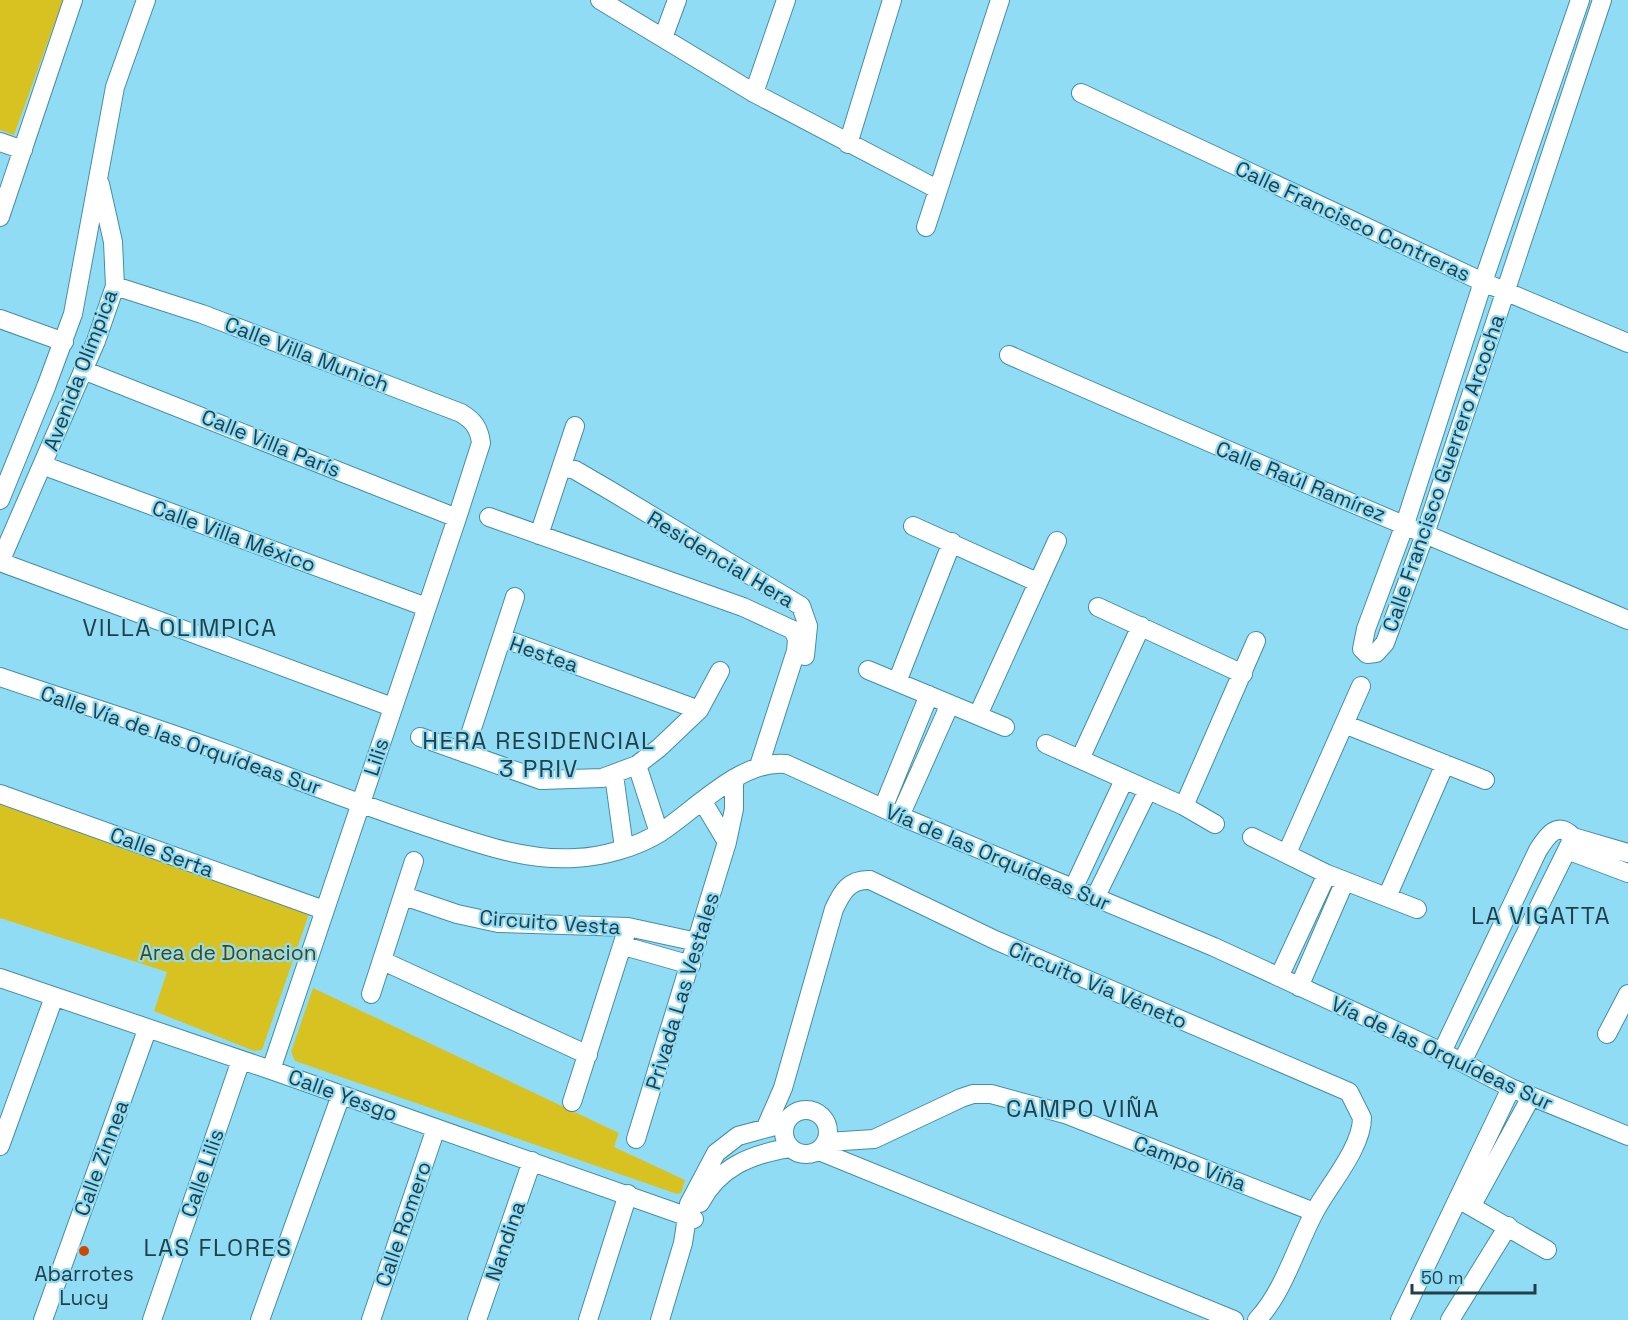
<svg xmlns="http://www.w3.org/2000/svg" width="1628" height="1320" viewBox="0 0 1628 1320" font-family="'Space Grotesk',sans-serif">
<rect width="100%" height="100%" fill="#91dcf5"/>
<path fill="#d8c221" d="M0 0H63L14 135 0 130Z
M0 802 305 910 309 914 262 1050 254 1051 154 1011 167 972 0 918Z
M313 988 619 1133 614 1147 685 1180 681 1193 677 1194 295 1061 291 1052Z"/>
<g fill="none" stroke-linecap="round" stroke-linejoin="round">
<defs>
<path id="minor" d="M600 0 754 93 937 189
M1580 0 1483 282 1405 524 1366 629 1362 649 1367 654 1376 653 1385 643 1425 534 1602 0
M663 38 677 0
M754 93 786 0
M1081 93 1483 282 1628 343
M0 142 23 150
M848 144 892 0
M0 217 73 0
M926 227 1000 0
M115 286 202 314 461 413C474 421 479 428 481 443L457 518 271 1070
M0 319 64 342
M1009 355C1214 446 1421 532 1628 620
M83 370 457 518
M42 465 426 607
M562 467 575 470 611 491 801 606 808 626 805 656
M0 500 46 387 73 314 115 87 146 0
M489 517 743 607 793 630 797 639 796 651 759 766
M913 526 1037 582
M539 535 575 426
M0 562 392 707
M0 562 96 341 115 286 113 242 100 184
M1098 607 1243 674
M502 638 699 710
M868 670 1005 727
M0 677C76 703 153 726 228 754 297 780 364 806 434 829 479 844 526 861 575 858 603 857 637 847 661 832 696 809 742 759 786 764L900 816 1214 947 1442 1052 1511 1088 1628 1136
M897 682 952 542
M978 715 1057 541
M1344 724 1485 780
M420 737 541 780 602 778 637 765 659 748 699 710 720 671
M1046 744 1184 806 1215 824
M464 753 515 597
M1080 759 1141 626
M637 765 659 833
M614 775 624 848
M0 794 324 910
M703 802 727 842
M1184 806 1256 641
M883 808 929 695
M900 816 950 704
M1252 837 1327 874 1417 909
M1573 837 1628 853
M1567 850 1628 873
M1287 853 1361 686
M1073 889 1124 780
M404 896 457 914 498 923 628 927 697 942
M1387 897 1445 764
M1095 898 1148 790
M624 946 691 965
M383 961 588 1055
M1279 977 1327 874
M0 978 271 1070 694 1219
M1299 987 1345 881
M371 994 414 861
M1607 1034 1628 994
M1442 1052 1538 850C1547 836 1557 820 1573 837L1567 850 1462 1062
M572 1102 628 927
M784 1132a22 22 0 1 1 44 0a22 22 0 1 1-44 0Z
M766 1127 783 1088 834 909C842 892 849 879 870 880L995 940 1349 1092 1362 1118C1362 1148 1328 1186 1314 1213 1296 1247 1284 1291 1257 1320
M636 1139 727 842 734 809V779
M827 1142 874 1139 961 1098 973 1094H991L1065 1114 1314 1212
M0 1146 54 997
M819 1151 1234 1320
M1460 1200 1547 1250
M700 1203C719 1167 751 1154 790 1148
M1472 1205 1531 1097
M43 1320 147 1030
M152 1320 241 1060
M260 1320 341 1095
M371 1320 436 1128
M477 1320 532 1161
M588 1320 628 1194
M660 1320 683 1243 689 1204 716 1153 738 1136 786 1123
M1400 1320 1511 1088
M1450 1320 1508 1226"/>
</defs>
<use href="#minor" stroke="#438ea5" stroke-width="20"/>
<use href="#minor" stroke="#fff" stroke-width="18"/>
</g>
<circle fill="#cc4700" stroke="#91dcf5" stroke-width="2" cx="84" cy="1251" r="6"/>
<g text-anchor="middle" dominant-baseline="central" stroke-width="4.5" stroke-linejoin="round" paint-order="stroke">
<g font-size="21" fill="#203f49" stroke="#91dcf5">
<text transform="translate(1353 221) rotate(25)">Calle Francisco Contreras</text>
<text transform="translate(307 354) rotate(21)">Calle Villa Munich</text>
<text transform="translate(80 370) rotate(-69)">Avenida Olímpica</text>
<text transform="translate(271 443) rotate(22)">Calle Villa París</text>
<text transform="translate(1443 473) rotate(-71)">Calle Francisco Guerrero Arcocha</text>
<text transform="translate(1301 481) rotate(22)">Calle Raúl Ramírez</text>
<text transform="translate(234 536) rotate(20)">Calle Villa México</text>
<text transform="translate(721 559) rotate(31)">Residencial Hera</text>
<text transform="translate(544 654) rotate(19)">Hestea</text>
<text transform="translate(181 740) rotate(19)">Calle Vía de las Orquídeas Sur</text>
<text transform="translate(376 757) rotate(-72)">Lilis</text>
<text transform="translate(162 852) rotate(20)">Calle Serta</text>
<text transform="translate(998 857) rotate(23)">Vía de las Orquídeas Sur</text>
<text transform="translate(550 922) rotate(4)">Circuito Vesta</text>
<text transform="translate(1098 985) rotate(23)">Circuito Vía Véneto</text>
<text transform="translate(682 991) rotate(-73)">Privada Las Vestales</text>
<text transform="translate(1442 1053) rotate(25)">Vía de las Orquídeas Sur</text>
<text transform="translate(343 1095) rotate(20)">Calle Yesgo</text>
<text transform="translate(101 1158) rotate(-70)">Calle Zinnea</text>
<text transform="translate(1190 1163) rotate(21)">Campo Viña</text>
<text transform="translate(202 1173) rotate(-71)">Calle Lilis</text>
<text transform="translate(403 1224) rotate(-71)">Calle Romero</text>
<text transform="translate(505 1241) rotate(-71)">Nandina</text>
</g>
<g font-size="21" fill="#4e4505" stroke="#91dcf5">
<text x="228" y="952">Area de Donacion</text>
</g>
<g font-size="21" fill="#203f49" stroke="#91dcf5">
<text x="84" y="1273">Abarrotes<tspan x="84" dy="24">Lucy</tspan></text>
</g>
<g font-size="24" letter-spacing="1.5" fill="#203f49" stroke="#91dcf5">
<text x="180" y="627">VILLA OLIMPICA</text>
<text x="539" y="740">HERA RESIDENCIAL<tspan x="539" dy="28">3 PRIV</tspan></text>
<text x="1541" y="915">LA VIGATTA</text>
<text x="1083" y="1108">CAMPO VIÑA</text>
<text x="218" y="1247">LAS FLORES</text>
</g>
</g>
<path d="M1412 1284v9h123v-9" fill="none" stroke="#203f49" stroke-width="3"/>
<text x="1421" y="1284" font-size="18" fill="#203f49" stroke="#91dcf5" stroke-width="4.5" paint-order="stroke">50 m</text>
</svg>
